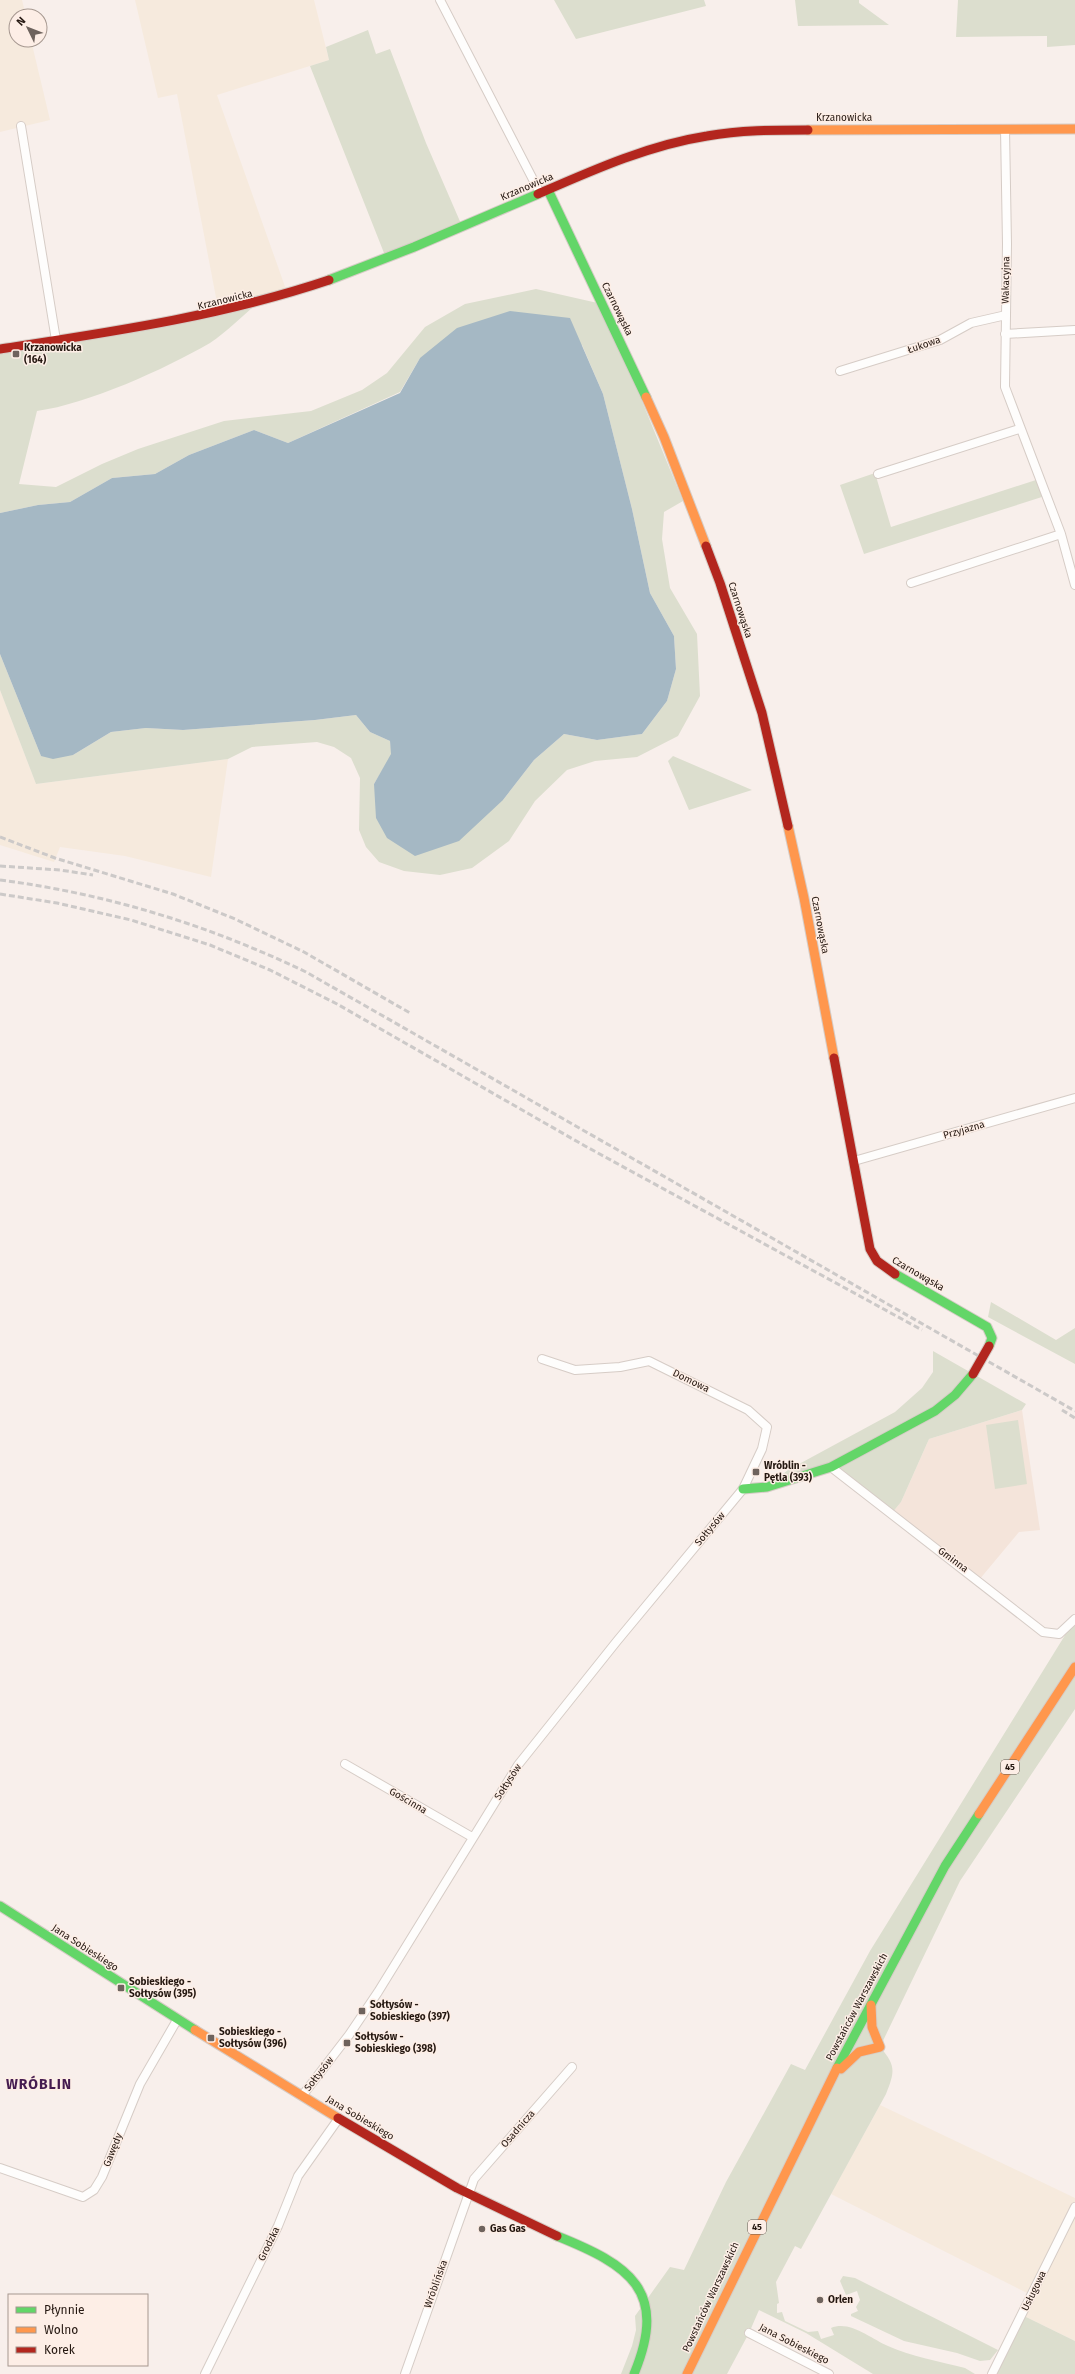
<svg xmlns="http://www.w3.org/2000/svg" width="1075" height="2374" viewBox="0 0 1075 2374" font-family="'Fira Sans',sans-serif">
<rect width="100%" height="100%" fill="#f8efeb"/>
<path fill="#f6eadd" d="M0 0H22L26 16H16V40H31L50 120 0 132Z
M135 0H314L329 60 217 95 288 295 219 313 177 94 158 98Z
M0 690 36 784 228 759 211 877 125 856 60 847 54 862 0 845Z
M880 2105 1075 2198V2341L1022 2315 1031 2295 831 2194Z"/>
<path fill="#f4e4da" d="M1022 1410 1040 1530 1019 1532 979 1580 892 1513 901 1502 929 1439Z"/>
<path fill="#dcdece" d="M554 0H704L706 6 576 39Z
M795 0H859V3L889 25 798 26Z
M958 0H1075V45L1047 47V36L956 37Z
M368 30 376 54 390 49 426 143 462 226 386 258 310 66 329 60 326 47Z
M536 289 602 304 683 501 664 512 662 539 670 588 697 634 700 696 678 736 637 757 595 761 567 770 535 801 509 841 472 868 440 875 404 871 379 862 366 847 359 830 360 778 351 758 334 747 317 742 252 747 228 759 36 784 0 690V654L41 756 73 755 111 732 146 728 183 730 315 720 356 715 370 732 390 741 392 754 374 784 503 800 534 760 564 734 597 740 642 734 667 701 676 669 674 636 650 593 632 509 603 394 582 345 420 358 400 392 288 443 254 430 189 455 155 474 112 478 70 502 38 505 0 513V349L257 304C242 316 227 332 210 343 165 369 88 404 37 411L19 484 56 487 102 464 138 449 224 421 311 411 362 390 387 373 425 327 465 304Z
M875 473 891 527 1039 479 1045 496 864 554 840 485Z
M673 756 752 790 689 810 668 761Z
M991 1302 1056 1340 1075 1328V1364L988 1317Z
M933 1351 1026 1404 1022 1410 929 1439 901 1502 892 1513 831 1467 767 1487 788 1470 895 1412 922 1388 933 1372Z
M1018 1420 1027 1484 995 1489 986 1425Z
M1075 1619V1709L960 1881 880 2047C896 2065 895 2072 886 2094L801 2249 795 2246 776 2282 779 2303 777 2304V2313L782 2312 785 2321 808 2332 818 2331 821 2339 834 2335 831 2328C850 2320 871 2339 888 2346 909 2356 942 2362 965 2368L975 2374H873L806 2333 759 2310 749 2333 727 2374H621L632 2346 636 2330 635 2316 670 2267 684 2270 726 2182 791 2064 805 2070 870 1951Z
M843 2276 855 2278 998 2350 990 2360 980 2361 957 2353 904 2341 851 2316V2314L858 2311 856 2307 860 2300 857 2291 846 2295 840 2281Z
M1022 2315 1075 2341V2374H992Z"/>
<path fill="#a5b8c4" d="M510 311 570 318 603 394 632 509 650 593 674 636 676 669 667 701 642 734 597 740 564 734 534 760 503 800 459 841 415 856 387 838 376 818 374 784 391 754 390 741 370 732 356 715 315 720 183 730 146 728 111 732 73 755 53 759 41 756 0 654V513L38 505 70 502 112 478 155 474 189 455 254 430 288 443 400 393 420 358 457 328Z"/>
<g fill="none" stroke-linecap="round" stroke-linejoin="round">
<defs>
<path id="street" d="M440 0 540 193
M21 126 56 340
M1005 129 1007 244 1005 387 1061 534 1075 585
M1005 334 1075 330
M840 371 940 340 971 323 1006 315
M878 474 1019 429
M911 583 1061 534
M854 1161 1075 1098
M831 1467 1043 1632 1059 1634 1075 1619
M345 1764 472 1837
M302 2096 349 2035 378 1992 518 1765 617 1641 743 1489 762 1449 767 1427 748 1410 649 1361 620 1367 575 1370 542 1359
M0 2168 83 2197 94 2190 102 2177 140 2084 177 2020
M749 2333 829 2374
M205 2374 278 2226 298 2176 339 2118
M405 2374 474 2179 572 2067
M992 2374 1075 2207"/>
<path id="fast" d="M548 190 646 397
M329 280 414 247 538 194
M895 1274 987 1327 992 1338 989 1346
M743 1489 767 1487 831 1467 935 1411 955 1395 973 1374
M0 1906 195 2030
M837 2068 945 1866 979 1814
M557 2236C629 2265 669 2290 634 2374"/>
<path id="slow" d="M808 130 1075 129
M646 397 664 437 706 546
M788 826 804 898 834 1058
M979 1814 1075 1667
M195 2030 338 2118
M841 2069 859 2052 880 2047 872 2027 871 2005
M687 2374 837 2068"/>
<path id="jam" d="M538 194C593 170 649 145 707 136 740 130 774 130 808 130
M0 349C111 332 222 316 329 280
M706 546 720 583 762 713 788 826
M834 1058 870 1249 877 1261 895 1274
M338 2118 457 2188 557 2236"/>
</defs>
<use href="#street" stroke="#d6ccc6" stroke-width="10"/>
<use href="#fast" stroke="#d6ccc6" stroke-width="11"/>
<use href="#slow" stroke="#d6ccc6" stroke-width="11"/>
<use href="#jam" stroke="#d6ccc6" stroke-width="11"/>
<use href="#street" stroke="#fefdfc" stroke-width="8"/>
<use href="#fast" stroke="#63d668" stroke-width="9"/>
<use href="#slow" stroke="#ff974d" stroke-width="9"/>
<use href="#jam" stroke="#b3261e" stroke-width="9"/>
<path stroke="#ccc9c8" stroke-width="3" stroke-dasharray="6 3" stroke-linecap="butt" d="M0 837 55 858 173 894 235 919 304 952 410 1013
M0 866 60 870 93 875
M0 880C108 894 208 925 306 972L1075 1411
M0 894 57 903 131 920 210 945 270 970 337 1004 585 1146 922 1330
M1062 1410 1075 1418"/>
<defs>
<path id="jam-bridge" d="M973 1374 989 1346"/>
</defs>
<use href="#jam-bridge" stroke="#d6ccc6" stroke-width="11" stroke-linecap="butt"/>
<use href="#jam-bridge" stroke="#b3261e" stroke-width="9"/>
</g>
<g fill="#6e635d" stroke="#fdeee6" stroke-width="1.5">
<rect x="12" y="350" width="8" height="8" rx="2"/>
<rect x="752" y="1468" width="8" height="8" rx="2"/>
<rect x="117" y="1984" width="8" height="8" rx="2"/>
<rect x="358" y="2007" width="8" height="8" rx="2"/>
<rect x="207" y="2034" width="8" height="8" rx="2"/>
<rect x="343" y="2039" width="8" height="8" rx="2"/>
<circle cx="482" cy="2229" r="4"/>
<circle cx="820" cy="2300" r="4"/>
</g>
<g text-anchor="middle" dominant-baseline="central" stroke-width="3" stroke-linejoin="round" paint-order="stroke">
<g fill="#fdeee6" stroke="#655850" stroke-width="1">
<rect x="1001" y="1760" width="18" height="14" rx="3"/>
<rect x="748" y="2220" width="18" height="14" rx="3"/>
</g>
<g font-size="9" font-weight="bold" fill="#241710">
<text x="1010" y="1767">45</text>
<text x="757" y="2227">45</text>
</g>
<g font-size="10" fill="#241710" stroke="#fdeee6">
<text x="844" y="118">Krzanowicka</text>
<text transform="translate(527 187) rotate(-23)">Krzanowicka</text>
<text transform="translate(1006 280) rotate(-89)">Wakacyjna</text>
<text transform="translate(225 300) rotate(-14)">Krzanowicka</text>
<text transform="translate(617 309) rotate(64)">Czarnowąska</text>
<text transform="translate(924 345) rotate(-19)">Łukowa</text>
<text transform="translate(740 610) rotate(72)">Czarnowąska</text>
<text transform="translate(820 925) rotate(79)">Czarnowąska</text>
<text transform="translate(964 1130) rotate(-16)">Przyjazna</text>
<text transform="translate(918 1274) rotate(30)">Czarnowąska</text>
<text transform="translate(691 1381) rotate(26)">Domowa</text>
<text transform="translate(710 1529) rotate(-50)">Sołtysów</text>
<text transform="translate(953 1560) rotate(37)">Gminna</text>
<text transform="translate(508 1782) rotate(-57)">Sołtysów</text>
<text transform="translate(408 1801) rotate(30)">Gościnna</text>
<text transform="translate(85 1948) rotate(33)">Jana Sobieskiego</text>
<text transform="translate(857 2007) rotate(-62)">Powstańców Warszawskich</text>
<text transform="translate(319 2074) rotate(-52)">Sołtysów</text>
<text transform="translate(360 2118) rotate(31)">Jana Sobieskiego</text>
<text transform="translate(518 2129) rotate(-49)">Osadnicza</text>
<text transform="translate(113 2150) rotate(-68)">Gawędy</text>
<text transform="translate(269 2244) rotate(-64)">Grodzka</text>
<text transform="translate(436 2284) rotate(-70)">Wróblińska</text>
<text transform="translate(1034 2291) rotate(-64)">Usługowa</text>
<text transform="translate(711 2297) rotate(-65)">Powstańców Warszawskich</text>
<text transform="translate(794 2344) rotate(27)">Jana Sobieskiego</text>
</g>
<g font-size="10" font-weight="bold" fill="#241710" stroke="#fdeee6" text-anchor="start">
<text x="24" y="348">Krzanowicka<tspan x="24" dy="12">(164)</tspan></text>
<text x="764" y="1466">Wróblin -<tspan x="764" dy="12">Pętla (393)</tspan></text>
<text x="129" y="1982">Sobieskiego -<tspan x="129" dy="12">Sołtysów (395)</tspan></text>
<text x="370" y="2005">Sołtysów -<tspan x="370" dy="12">Sobieskiego (397)</tspan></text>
<text x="219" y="2032">Sobieskiego -<tspan x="219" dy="12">Sołtysów (396)</tspan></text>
<text x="355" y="2037">Sołtysów -<tspan x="355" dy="12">Sobieskiego (398)</tspan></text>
<text x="490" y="2229">Gas Gas</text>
<text x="828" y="2300">Orlen</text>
</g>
<g font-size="14" font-weight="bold" letter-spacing="1" fill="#451c50" stroke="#fdeee6">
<text x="39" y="2084">WRÓBLIN</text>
</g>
</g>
<rect x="8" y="2294" width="140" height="72" fill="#fdeee6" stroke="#a69890"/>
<rect x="16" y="2307" width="20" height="6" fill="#63d668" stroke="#a69890"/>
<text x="44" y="2314" font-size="12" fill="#241710">Płynnie</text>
<rect x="16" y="2327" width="20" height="6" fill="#ff974d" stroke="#a69890"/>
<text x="44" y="2334" font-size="12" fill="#241710">Wolno</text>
<rect x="16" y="2347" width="20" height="6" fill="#b3261e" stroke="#a69890"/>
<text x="44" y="2354" font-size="12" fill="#241710">Korek</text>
<g transform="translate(28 28) rotate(313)"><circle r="19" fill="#fdeee6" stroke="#a69890"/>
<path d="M0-3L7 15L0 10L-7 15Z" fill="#6e635d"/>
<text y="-6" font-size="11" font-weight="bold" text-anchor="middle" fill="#241710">N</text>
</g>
</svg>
